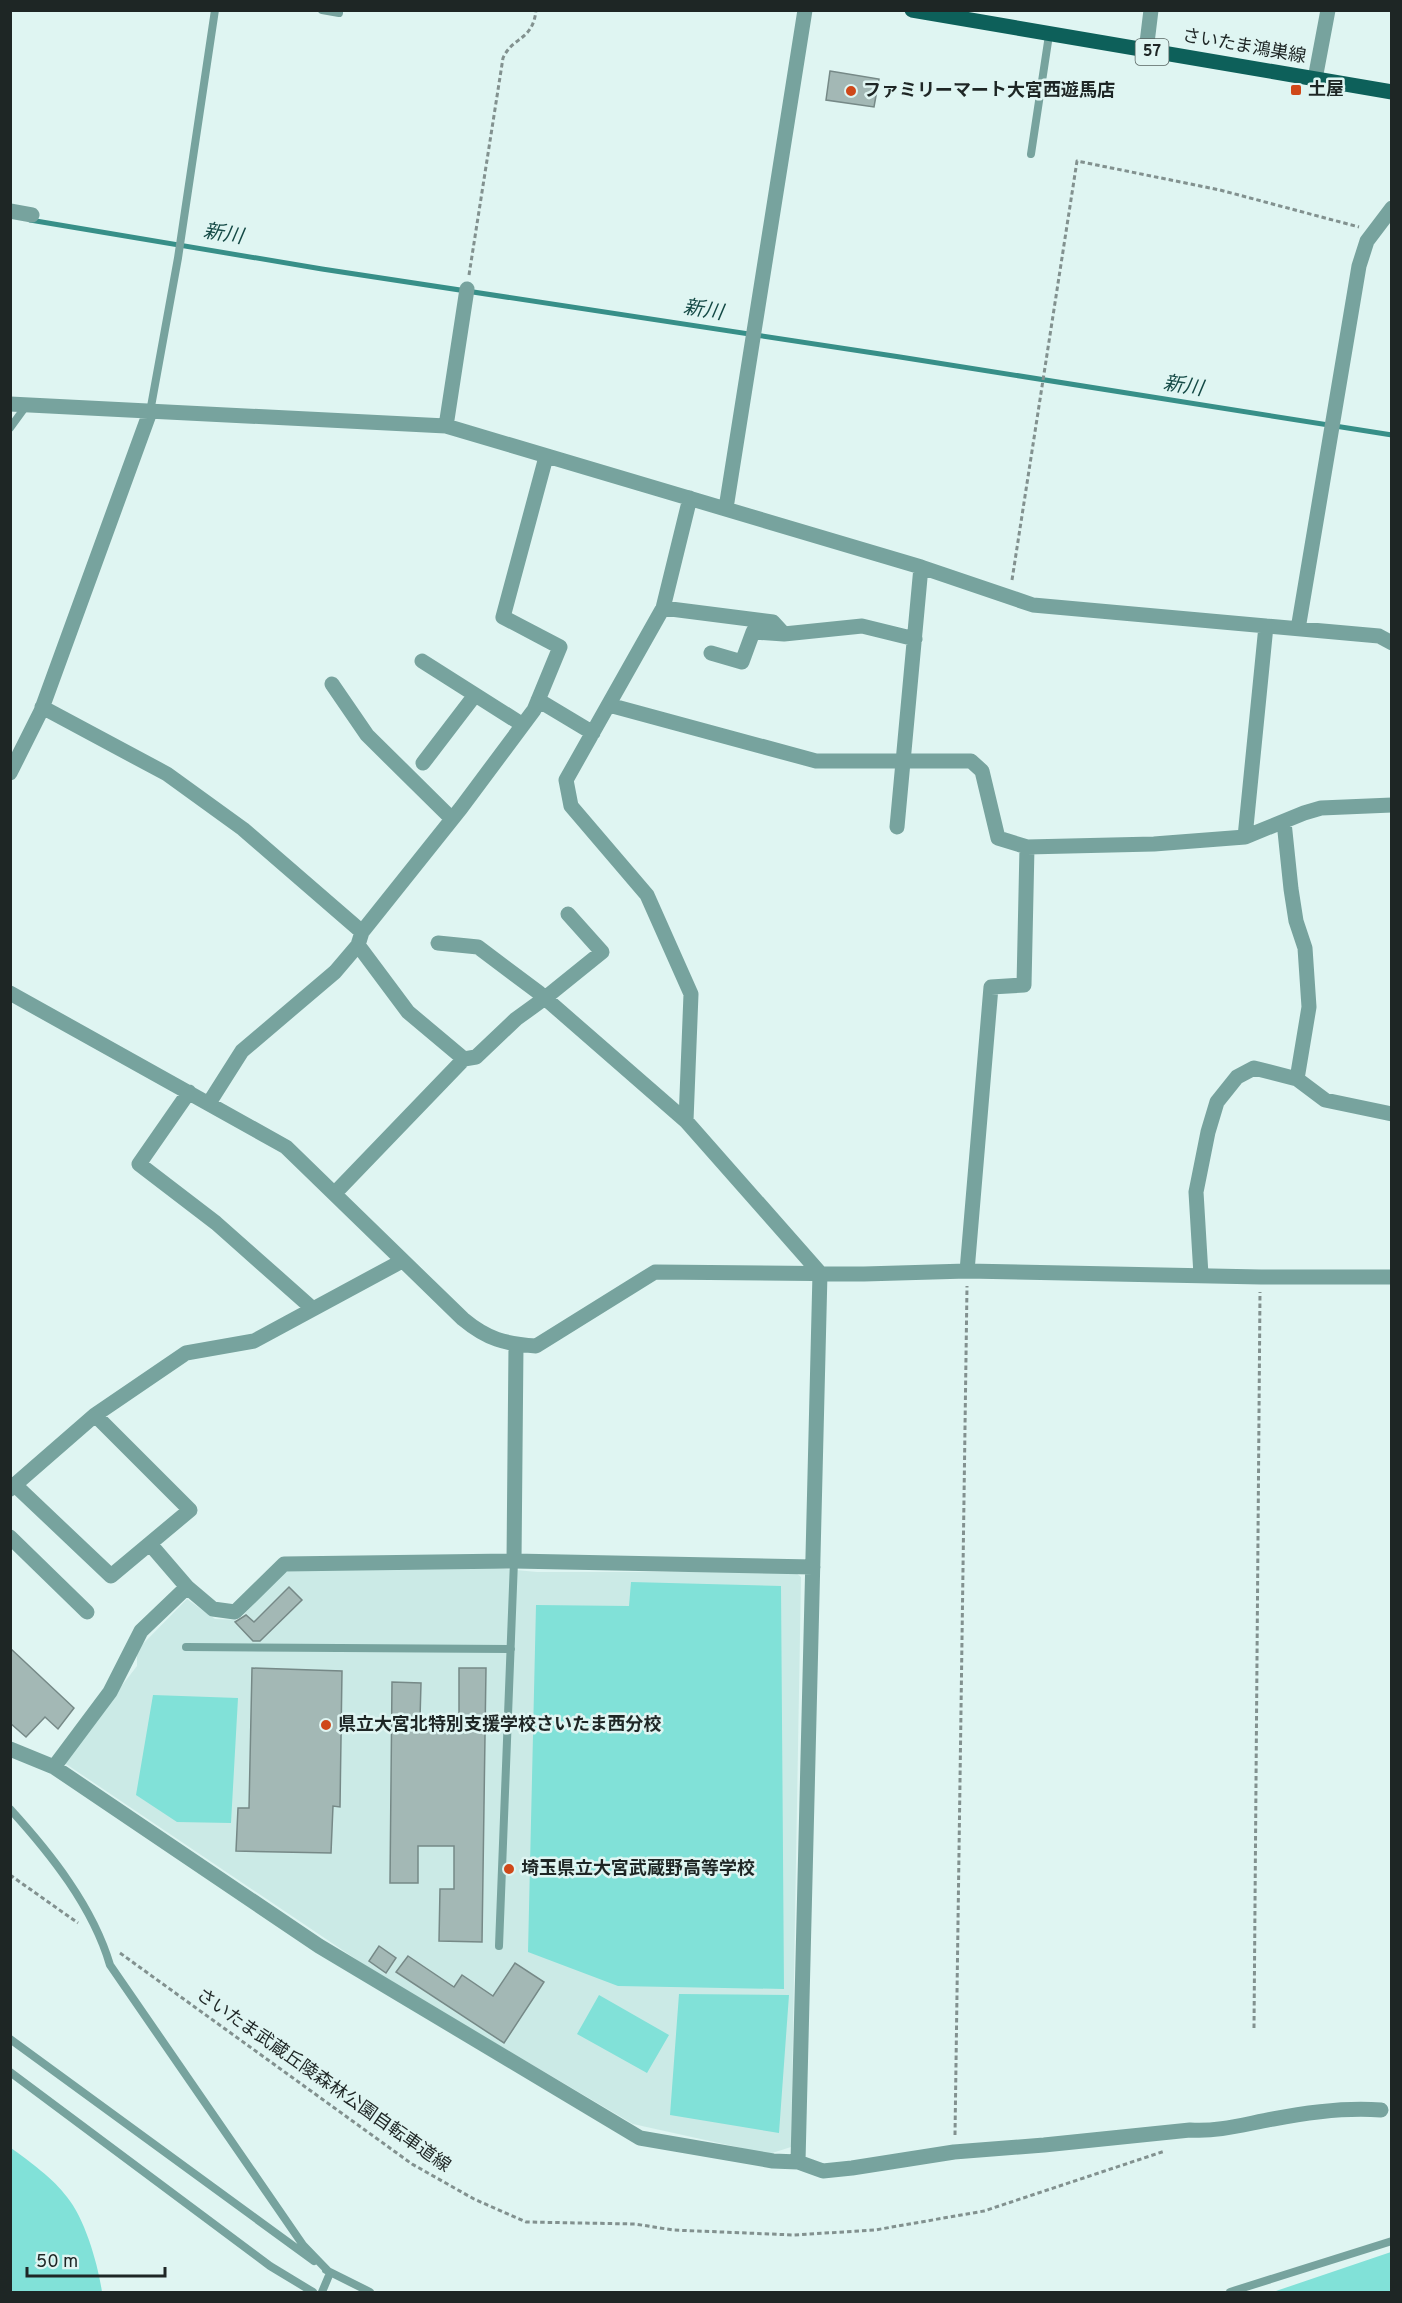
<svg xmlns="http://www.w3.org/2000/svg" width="1402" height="2303" viewBox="0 0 1402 2303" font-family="Overpass,'Noto Sans JP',sans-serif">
<rect width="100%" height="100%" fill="#dff5f2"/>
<path fill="#cbeae6" d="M287 1567 495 1568 537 1572H795L801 1577 791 2147 769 2154 633 2124 381 1976 63 1762 137 1666V1650L187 1599 215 1619 239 1620Z"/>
<path fill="#81e1d8" d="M631 1582 781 1586 784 1989 618 1986 528 1952 536 1605 629 1606Z
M153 1695 238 1698 231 1823 177 1822 136 1795Z
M679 1994 789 1995 779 2133 670 2115Z
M599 1995 669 2035 647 2073 577 2034Z
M11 2148C29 2161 54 2179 67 2197 85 2219 98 2264 102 2292H11Z
M1391 2252V2292H1273Z"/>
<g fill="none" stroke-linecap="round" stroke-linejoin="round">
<path stroke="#378f88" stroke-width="5" d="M30 220 322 269 900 357 1392 435"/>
</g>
<path fill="#a3b8b5" stroke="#768987" stroke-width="1.5" d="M830 71 879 79 874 107 826 100Z
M289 1587 302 1600 260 1641H253L235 1622 246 1615 254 1622Z
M10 1648 74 1708 58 1729 45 1717 26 1737 10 1723Z
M252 1668 342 1671 340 1807 333 1806 331 1853 236 1851 238 1808H249Z
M459 1668H486L482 1942 439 1941 440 1889H454V1846H418V1883H390L392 1682 421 1683 420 1719 459 1720Z
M379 1946 396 1958 386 1973 369 1961Z
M408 1956 454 1987 462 1975 493 1996 515 1963 544 1982 504 2043 396 1972Z"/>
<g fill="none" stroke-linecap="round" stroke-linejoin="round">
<path stroke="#82918f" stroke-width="3" stroke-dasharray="4.5 3" stroke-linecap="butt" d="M469 275 503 58C513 36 533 41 536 10
M1012 580 1077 161 1220 190 1359 227
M10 1875 78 1923
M120 1953 412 2164 474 2199 526 2222 635 2224 673 2230 794 2235 875 2230 984 2211 1165 2151
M1254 2028 1260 1292
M955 2135 967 1286"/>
<path stroke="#77a39e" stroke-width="8" d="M322 10 339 13
M1031 154 1049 35
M150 412 178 258 215 10
M10 428 26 406
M186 1647 511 1649
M10 1809C51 1854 93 1907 110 1965L303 2245 330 2273 322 2292
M499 1946 514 1561
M10 2039 314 2261
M10 2072 270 2266 313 2292
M326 2270 370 2292
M1230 2292 1392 2241"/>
<path stroke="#77a39e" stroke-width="15" d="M1146 51 1151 10
M1315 79 1328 10
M10 211 32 215
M10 404 446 426 921 567 1033 605 1379 636 1392 643
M446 426 467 289
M726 508 805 10
M663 608 773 622 784 634 862 626 915 639
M1298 629 1359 266 1367 241 1392 208
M711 653 742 662 753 632 784 634
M422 661 523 725
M332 684 367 735 452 819
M538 700 593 733
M609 705 816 761H971L982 771 998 838 1027 847 1024 985 991 987 967 1271
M42 707 167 774 243 829 362 932 358 945 335 972 242 1051 209 1103
M423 763 475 695
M10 773 41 711 150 412
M897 827 921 567
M1245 837 1266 626
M1027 847 1154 844 1245 837 1304 813 1321 808 1392 805
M362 932 461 808 534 710 560 647 503 617 546 457
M438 943 478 947 538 992 686 1121 820 1273 798 2162
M358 945 408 1012 464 1059
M10 993 286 1147 463 1319C487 1339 505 1344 536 1346L655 1272 864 1274 967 1271 1261 1277H1392
M1297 1079 1325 1100 1392 1114
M189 1092 139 1164 216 1223 313 1309
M686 1121 691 994 647 895 571 806 566 780 663 608 690 498
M335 1193 464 1059 476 1057 516 1019 545 998 602 952 568 914
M1201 1275 1196 1192 1208 1132 1217 1102 1237 1077 1254 1068 1297 1079 1309 1007 1305 948 1296 921 1291 889 1284 822
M15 1485 111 1576 190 1510 95 1415
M10 1489 95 1415 186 1353 254 1341 402 1261
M10 1537 87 1612
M514 1561 516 1345
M187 1587 213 1609 235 1612 284 1564 514 1561 813 1567
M10 1749 54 1767 319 1946 640 2138 773 2161 798 2162 823 2171 852 2168 954 2152 1044 2145 1190 2130C1219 2132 1245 2124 1273 2119 1309 2112 1345 2107 1381 2110
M54 1767 110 1692 141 1631 187 1587 150 1544"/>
<path stroke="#0d605a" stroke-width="15" d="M912 10 1392 92"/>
</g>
<g fill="#cf4819" stroke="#dff5f2" stroke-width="2">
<rect x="1290" y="84" width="12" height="12" rx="3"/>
<circle cx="851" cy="91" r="6"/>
<circle cx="326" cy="1725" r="6"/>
<circle cx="509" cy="1869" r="6"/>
</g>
<g text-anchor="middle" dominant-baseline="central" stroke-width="5" stroke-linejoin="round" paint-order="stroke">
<rect fill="#dff5f2" stroke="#586462" stroke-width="1.5" x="1135.5" y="39" width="33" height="26" rx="4.5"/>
<g font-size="16" font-weight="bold" fill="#1e2625">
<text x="1152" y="52">57</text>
</g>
<g font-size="18" fill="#1e2625" stroke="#dff5f2">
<text transform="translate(1244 47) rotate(10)">さいたま鴻巣線</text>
<text transform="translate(323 2081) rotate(35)">さいたま武蔵丘陵森林公園自転車道線</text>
</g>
<g font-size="18" font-weight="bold" fill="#1e2625" stroke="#dff5f2" text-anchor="start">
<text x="1308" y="90">土屋</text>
<text x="863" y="91">ファミリーマート大宮西遊馬店</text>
<text x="338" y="1725">県立大宮北特別支援学校さいたま西分校</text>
<text x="521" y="1869">埼玉県立大宮武蔵野高等学校</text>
</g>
<g font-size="20" font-style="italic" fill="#154a46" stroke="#dff5f2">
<text transform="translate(223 235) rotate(9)">新川</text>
<text transform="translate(703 311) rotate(9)">新川</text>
<text transform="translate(1183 387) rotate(9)">新川</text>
</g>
</g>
<rect width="1402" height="2303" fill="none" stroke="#1e2625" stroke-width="24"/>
<path d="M27 2267v9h138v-9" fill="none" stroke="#1e2625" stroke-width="3"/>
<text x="36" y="2267" font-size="18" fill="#1e2625" stroke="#dff5f2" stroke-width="4.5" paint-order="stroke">50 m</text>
</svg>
